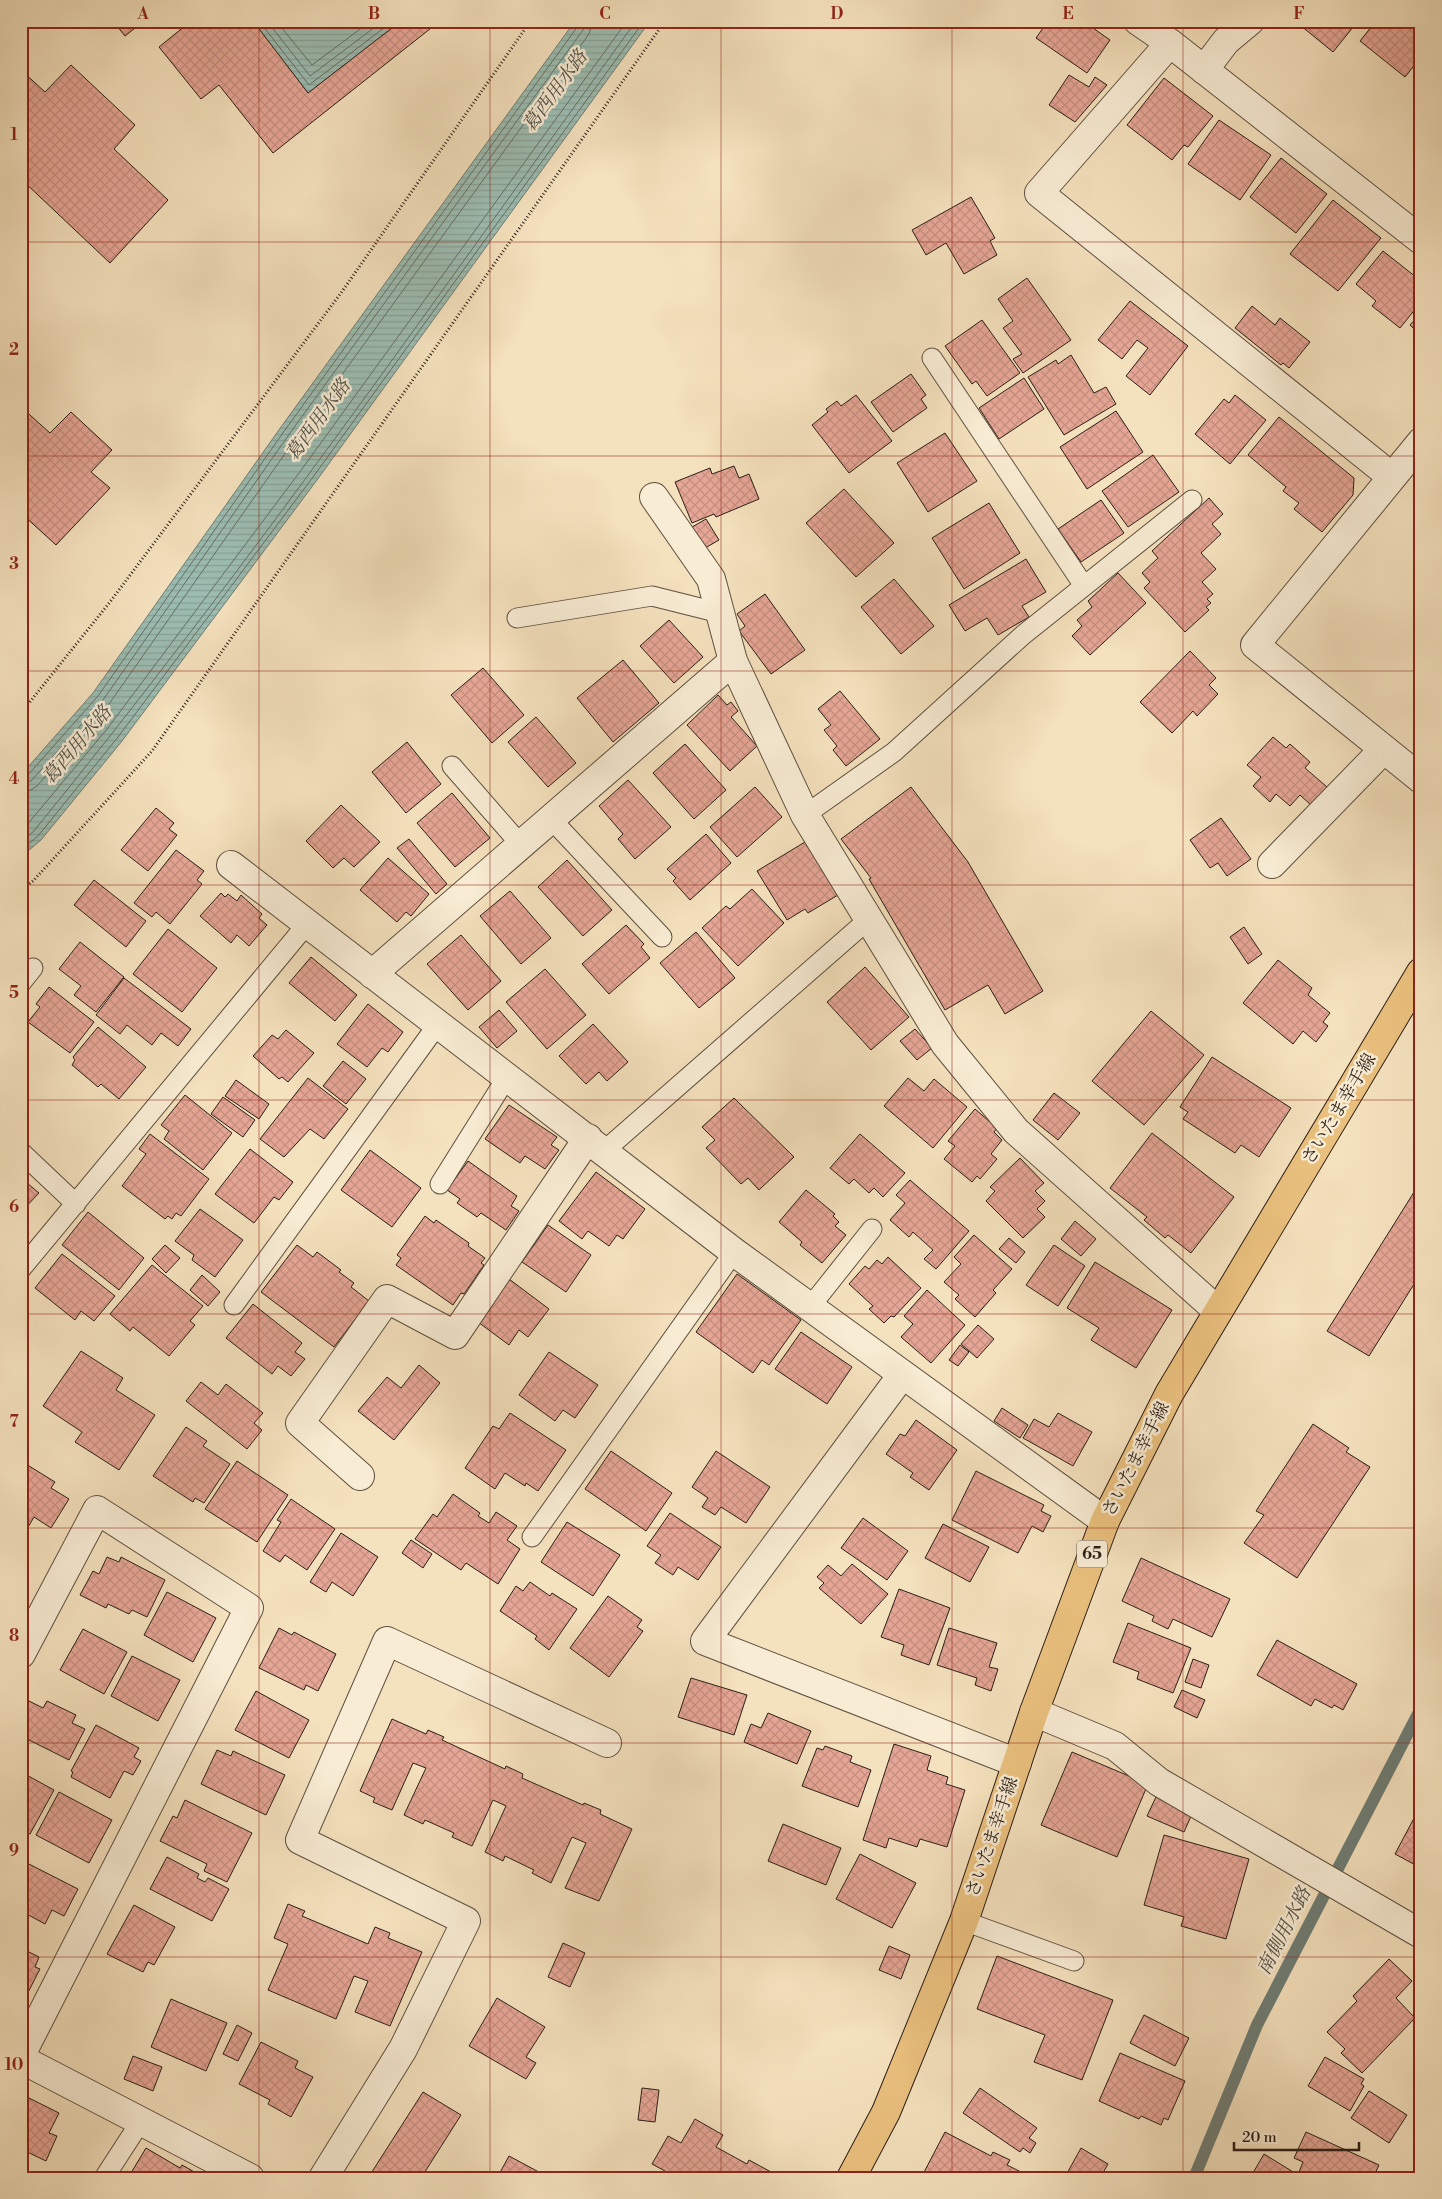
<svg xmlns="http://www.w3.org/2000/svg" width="1442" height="2199" viewBox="0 0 1442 2199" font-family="'Libre Bodoni','Noto Serif JP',serif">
<defs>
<pattern id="water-rules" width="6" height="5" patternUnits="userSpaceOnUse" patternTransform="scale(1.25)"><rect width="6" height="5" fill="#9cbdb2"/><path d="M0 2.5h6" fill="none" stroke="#87a298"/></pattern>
<pattern id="building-cross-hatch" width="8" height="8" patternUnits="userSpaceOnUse" patternTransform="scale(1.25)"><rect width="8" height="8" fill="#e6a695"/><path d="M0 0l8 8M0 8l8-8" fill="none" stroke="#c58e80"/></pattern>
</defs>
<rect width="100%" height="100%" fill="#f4e1bd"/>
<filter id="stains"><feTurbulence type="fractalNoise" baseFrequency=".004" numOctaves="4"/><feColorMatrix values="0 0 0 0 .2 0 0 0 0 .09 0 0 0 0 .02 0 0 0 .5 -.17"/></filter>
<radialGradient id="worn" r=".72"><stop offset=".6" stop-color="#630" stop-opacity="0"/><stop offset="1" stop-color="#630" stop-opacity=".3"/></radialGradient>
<path fill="url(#water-rules)" stroke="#6f7d74" d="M253 21H401L308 93Z
M575 21H650L317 480 122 741 41 840 21 857V775L93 693 281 427Z"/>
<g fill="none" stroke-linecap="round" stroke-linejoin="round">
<path stroke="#646e64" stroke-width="1" d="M259 21 309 85 393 21
M267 21 310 76 383 21
M276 21 312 65 371 21
M21 778 27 776 98 696 285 430 578 26 579 21
M21 784 31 781 103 700 290 433 583 30 585 21
M21 792 31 790 37 786 109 704 296 438 589 34 593 21
M21 832 107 729 302 469 627 21
M21 842 33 832C246 571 439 294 636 21
M21 850 38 836 118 737 313 477 644 21"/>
<path stroke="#6f7d74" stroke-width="12" d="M1194 2178 1257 2025 1421 1708"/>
</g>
<path fill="url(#building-cross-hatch)" stroke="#2c1e17" d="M113 21H144L125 36Z
M191 21H253L308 93 401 21H440L273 153 219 85 201 99 159 47Z
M1048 21H1083L1110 40 1087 73 1036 38Z
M1295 21H1358L1333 52Z
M1376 21H1417L1421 24V57L1405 77 1360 41Z
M71 65 135 125 114 149 168 200 110 263 21 179V70L45 92Z
M1069 75 1089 87 1095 77 1107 85 1075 122 1049 105Z
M1164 78 1213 116 1188 147 1184 145 1172 160 1127 125Z
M1219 120 1271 155 1240 200 1188 164Z
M1281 158 1327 194 1296 233 1250 197Z
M971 197 995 238 990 241 997 255 964 274 946 243 926 255 912 230Z
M1333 200 1381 238 1338 291 1290 254Z
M1383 251 1421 281V302L1400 328 1372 306 1376 301 1356 284Z
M1027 278 1071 340 1023 373 1013 359 1022 354 1003 328 1013 321 998 299Z
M1130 301 1188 346 1150 395 1126 376 1148 348 1137 340 1122 359 1098 340Z
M1252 306 1275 325 1280 318 1310 342 1289 368 1283 363 1281 365 1235 328Z
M1421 313V335L1410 325Z
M982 320 1020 373 987 396 976 381 972 384 945 346Z
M1071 355 1094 393 1106 387 1116 404 1064 435 1028 377 1056 360 1058 364Z
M911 374 926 395 921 399 927 408 893 432 871 402Z
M1024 378 1044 409 999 439 979 408Z
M856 395 892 441 849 473 812 425 828 412 826 409 837 401 841 406Z
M1235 395 1266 420 1230 464 1195 434 1224 399 1229 403Z
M21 407 50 433 71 412 112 450 91 472 110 488 56 545 21 513Z
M1116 411 1143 452 1087 489 1060 447Z
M1279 417 1354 478 1353 495 1322 532 1294 509 1299 503 1283 491 1286 487 1248 455Z
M945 433 977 481 928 512 897 463Z
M1153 455 1179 492 1128 527 1102 491Z
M734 466 739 478 749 474 759 499 716 517 714 514 692 523 675 482 710 468 712 474Z
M844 489 894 543 856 577 806 523Z
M1209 498 1223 514 1212 524 1221 534 1201 553 1216 569 1202 582 1213 594 1207 599 1211 603 1206 607 1209 610 1185 632 1144 588 1150 582 1142 573 1158 558 1152 551Z
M1101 500 1124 533 1081 562 1058 529Z
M989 503 1020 553 964 589 932 538Z
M706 519 719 540 705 548 692 527Z
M1026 559 1046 592 1022 606 1029 617 998 635 987 618 965 631 949 605Z
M1118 573 1146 603 1090 655 1072 636 1082 626 1077 620 1092 607 1088 601Z
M894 579 934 626 901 654 861 607Z
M765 594 805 650 771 674 739 631 745 626 737 614Z
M669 620 703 657 674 683 640 646Z
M1190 651 1216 678 1209 685 1218 694 1197 716 1193 711 1172 733 1140 702Z
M623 660 659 703 613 742 577 698Z
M483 668 524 715 492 743 451 695Z
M840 691 880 739 846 766 833 750 837 746 824 730 831 725 818 709Z
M718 695 727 705 731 702 738 711 731 717 757 746 730 771 687 725Z
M536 717 576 763 548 787 508 742Z
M1273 737 1286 748 1290 744 1310 762 1305 768 1327 787 1311 805 1300 795 1290 806 1276 794 1270 802 1253 786 1261 777 1247 765Z
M407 742 441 784 406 813 372 772Z
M685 744 726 790 694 819 653 773Z
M628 780 671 827 635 859 618 839 623 834 599 806Z
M755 787 782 817 737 857 710 827Z
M911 787 968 862 1043 991 1005 1014 988 985 945 1010 869 879 871 878 841 839Z
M452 793 490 838 455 867 417 823Z
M341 805 380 842 354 867 344 858 333 868 306 841Z
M156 808 174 823 169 829 177 835 148 871 121 850Z
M1221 818 1251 859 1227 876 1218 863 1210 868 1190 840Z
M706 834 731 863 690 900 673 881 676 878 667 869Z
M409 839 447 884 436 894 397 848Z
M805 842 838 895 808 913 805 909 787 920 757 871Z
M176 850 204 871 197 880 202 884 170 924 156 912 152 917 134 903Z
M388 858 429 894 411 916 406 912 397 922 360 890Z
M567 860 612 910 583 936 538 887Z
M94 880 146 921 126 947 74 905Z
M752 889 784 923 738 966 702 928 726 906 730 909Z
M510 891 551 938 521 964 480 916Z
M221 893 225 897 228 894 237 901 241 895 262 914 259 918 267 925 249 946 237 935 231 943 200 916Z
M626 925 644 944 641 947 650 958 609 994 582 964Z
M1244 927 1262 954 1248 964 1230 937Z
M168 929 217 968 182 1012 133 974Z
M696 932 735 978 699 1008 660 963Z
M461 935 501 981 468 1010 427 964Z
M80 942 124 977 96 1012 74 995 81 986 59 969Z
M311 957 357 995 335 1021 289 983Z
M1278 960 1312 988 1308 995 1330 1013 1323 1022 1328 1026 1316 1042 1303 1031 1293 1044 1243 1003Z
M865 967 909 1017 871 1050 827 1002Z
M545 969 586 1015 547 1049 506 1002Z
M124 978 191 1029 178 1046 161 1033 152 1045 127 1025 120 1034 96 1015Z
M49 987 94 1022 70 1053 28 1022 40 1007 36 1004Z
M368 1004 403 1032 388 1052 382 1048 367 1067 337 1044Z
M499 1010 517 1031 497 1048 479 1027Z
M1151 1011 1204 1055 1144 1125 1092 1081Z
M593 1024 628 1062 607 1081 599 1072 586 1084 559 1056Z
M98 1027 146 1067 119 1099 101 1084 98 1087 72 1065 75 1060 73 1057Z
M915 1029 932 1048 917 1060 900 1041Z
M286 1030 314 1053 288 1082 282 1077 279 1079 253 1056 272 1035 278 1039Z
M1212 1057 1291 1108 1259 1157 1241 1145 1235 1153 1183 1119 1188 1112 1180 1107Z
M343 1061 366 1079 346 1104 323 1086Z
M1421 1067V1084L1414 1079Z
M308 1078 348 1109 324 1139 310 1129 284 1157 260 1139Z
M908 1078 924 1091 934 1079 967 1107 933 1148 884 1106Z
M236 1080 269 1104 259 1119 225 1096Z
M1054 1093 1080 1113 1058 1140 1033 1120Z
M185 1095 232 1133 203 1170 164 1139 169 1131 161 1125Z
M223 1097 255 1120 243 1137 211 1114Z
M734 1098 794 1157 759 1190 748 1178 741 1184 706 1148 715 1140 702 1127Z
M509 1105 557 1137 551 1145 559 1150 545 1169 525 1156 520 1163 485 1139Z
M975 1109 997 1128 994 1132 1002 1140 991 1154 997 1159 980 1179 977 1176 972 1182 944 1159 955 1146 948 1141Z
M1152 1133 1234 1197 1191 1253 1168 1235 1165 1238 1144 1220 1147 1217 1110 1188Z
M150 1134 209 1179 181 1216 176 1213 172 1219 168 1216 165 1219 122 1186 146 1154 139 1149Z
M860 1134 905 1173 883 1197 874 1188 869 1193 854 1179 849 1184 830 1168Z
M250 1149 293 1182 279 1200 274 1197 254 1223 215 1194Z
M370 1150 421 1188 392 1227 341 1190Z
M1020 1158 1044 1183 1035 1191 1045 1201 1037 1209 1045 1217 1023 1238 986 1201 995 1191 990 1187Z
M468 1161 517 1196 511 1206 519 1211 506 1230 481 1213 477 1217 457 1203 460 1199 447 1190Z
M596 1172 645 1209 623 1239 617 1235 609 1246 588 1231 582 1239 559 1221Z
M21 1178 39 1193 21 1212Z
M910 1180 969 1231 936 1269 924 1259 933 1250 913 1232 909 1237 890 1220 905 1203 896 1195Z
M1421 1181V1273L1369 1356 1327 1331Z
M806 1190 835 1214 833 1216 839 1222 835 1226 846 1235 822 1263 800 1245 802 1242 779 1222Z
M200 1209 243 1240 215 1277 192 1260 194 1255 175 1241Z
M88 1212 144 1258 119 1290 62 1245Z
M425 1216 434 1223 436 1220 469 1243 468 1246 485 1258 481 1263 484 1265 464 1294 461 1293 453 1305 396 1265 401 1258 397 1255Z
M1075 1221 1096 1239 1081 1256 1061 1239Z
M548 1225 591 1255 566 1292 522 1262Z
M974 1235 1012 1269 993 1290 996 1293 975 1317 955 1299 959 1295 944 1282 961 1264 954 1257Z
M1009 1238 1025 1252 1016 1263 999 1249Z
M165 1245 180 1258 166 1273 152 1259Z
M297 1245 313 1257 317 1252 341 1270 339 1272 354 1283 351 1287 369 1301 334 1347 261 1292Z
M1054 1245 1085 1266 1058 1306 1026 1285Z
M62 1254 115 1296 94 1321 81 1311 75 1320 35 1288Z
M888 1257 921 1288 894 1317 891 1316 884 1323 869 1309 873 1306 849 1284 865 1266 869 1269 877 1260 882 1264Z
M1095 1262 1172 1310 1136 1368 1091 1340 1099 1328 1067 1308Z
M152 1265 203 1306 190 1321 195 1325 169 1356 133 1327 130 1331 110 1314Z
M737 1274 801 1320 769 1365 762 1360 753 1373 696 1332Z
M202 1275 220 1292 208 1306 190 1290Z
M509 1279 549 1309 528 1337 519 1330 509 1345 478 1322Z
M927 1290 965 1325 931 1363 901 1337 913 1324 904 1316Z
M253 1304 302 1343 295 1352 305 1359 291 1376 278 1366 272 1374 226 1338Z
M978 1325 994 1339 977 1358 961 1344Z
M801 1332 852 1367 827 1404 775 1369Z
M960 1345 969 1352 958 1366 949 1360Z
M81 1351 123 1378 116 1390 155 1415 119 1470 75 1442 82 1432 43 1406Z
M549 1352 598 1385 575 1418 563 1410 555 1421 519 1395Z
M419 1365 440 1383 394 1440 358 1411 387 1377 401 1388Z
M201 1382 218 1395 226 1384 263 1413 254 1423 262 1430 247 1449 186 1401Z
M1002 1408 1028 1425 1020 1438 994 1421Z
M510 1413 566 1450 538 1491 526 1483 525 1486 505 1473 495 1489 465 1468 493 1426 499 1429Z
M1058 1413 1092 1432 1073 1466 1023 1438 1034 1419 1049 1427Z
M916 1420 957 1450 929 1490 910 1477 913 1473 886 1454 900 1434 905 1436Z
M1313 1424 1349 1448 1346 1452 1370 1467 1297 1578 1244 1543 1264 1515 1256 1511Z
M186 1427 207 1441 203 1446 230 1464 204 1503 195 1498 193 1502 153 1476Z
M611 1451 672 1493 646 1531 585 1489Z
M716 1451 770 1487 746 1523 721 1507 715 1515 702 1507 708 1498 692 1487Z
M21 1461 55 1482 51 1488 69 1499 51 1528 34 1517 27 1529 21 1525Z
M237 1461 288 1495 257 1542 205 1509Z
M976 1471 1044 1505 1041 1511 1051 1516 1043 1532 1032 1526 1018 1553 952 1520Z
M453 1494 480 1513 478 1516 489 1523 496 1512 517 1526 507 1540 520 1549 498 1584 466 1563 461 1570 415 1539 433 1514 437 1517Z
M291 1499 335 1529 307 1570 285 1555 280 1562 263 1551 281 1522 277 1520Z
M670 1513 721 1547 698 1580 678 1567 673 1575 655 1563 661 1555 647 1546Z
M863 1518 908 1551 887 1580 841 1548Z
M567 1522 620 1555 593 1596 541 1562Z
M943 1524 989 1547 970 1582 925 1558Z
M341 1533 378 1557 353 1596 332 1582 326 1592 310 1582Z
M411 1540 432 1554 423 1568 402 1553Z
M107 1557 119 1562 121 1557 165 1580 147 1617 132 1610 129 1614 108 1604 106 1608 80 1595 93 1571 99 1574Z
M1141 1558 1230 1599 1212 1637 1173 1619 1168 1629 1152 1621 1154 1616 1122 1601Z
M852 1564 888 1594 861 1624 819 1588 824 1583 817 1577 828 1565 841 1576Z
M530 1582 550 1596 552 1593 577 1609 549 1650 535 1639 537 1636 500 1611 516 1586 523 1591Z
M899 1589 950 1608 929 1665 901 1655 904 1645 881 1637Z
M167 1592 216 1618 193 1662 144 1635Z
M608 1596 642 1620 637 1627 643 1631 609 1677 570 1648Z
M1128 1623 1191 1648 1173 1693 1137 1679 1139 1672 1113 1662Z
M279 1628 292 1635 294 1632 336 1654 318 1691 306 1685 304 1690 259 1668Z
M949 1628 997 1643 989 1667 998 1669 991 1691 975 1685 977 1678 937 1665Z
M83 1629 127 1652 104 1694 60 1670Z
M1277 1640 1357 1684 1343 1710 1334 1705 1332 1708 1315 1699 1311 1706 1257 1675Z
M132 1656 180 1680 158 1721 111 1696Z
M1193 1659 1209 1665 1201 1688 1185 1682Z
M691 1678 747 1695 734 1735 678 1717Z
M1182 1690 1205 1700 1197 1718 1174 1707Z
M256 1691 309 1720 289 1758 235 1730Z
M29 1701 43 1708 47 1701 76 1715 72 1723 85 1729 69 1760 21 1736V1716Z
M768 1713 811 1731 797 1764 744 1742 751 1724 761 1728Z
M392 1719 426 1734 428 1730 444 1737 442 1740 505 1769 506 1766 523 1774 522 1778 583 1805 584 1803 601 1810 600 1814 632 1829 599 1901 565 1888 586 1843 572 1837 551 1883 532 1873 534 1870 505 1856 503 1861 485 1852 506 1806 493 1800 472 1846 452 1837 454 1833 425 1820 423 1824 404 1815 426 1768 413 1763 392 1810 373 1802 375 1798 360 1791Z
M96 1725 139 1748 134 1757 141 1761 133 1775 124 1771 110 1798 71 1777 73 1772 71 1771Z
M894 1744 931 1756 927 1770 948 1777 946 1784 965 1790 947 1847 920 1839 917 1847 889 1838 886 1848 863 1840Z
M825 1746 852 1756 850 1762 871 1770 858 1807 802 1786 817 1748 823 1750Z
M217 1750 231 1756 233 1751 285 1775 266 1815 201 1784Z
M1072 1752 1148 1784 1117 1857 1041 1825Z
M21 1772 54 1790 30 1834 21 1830Z
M59 1792 112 1820 89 1863 36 1835Z
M1156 1797 1192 1814 1184 1832 1147 1816Z
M185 1800 252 1833 227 1882 204 1871 207 1864 160 1841 173 1816 177 1818Z
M1421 1805V1868L1395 1854Z
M783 1824 841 1848 826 1885 768 1861Z
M1164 1835 1249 1859 1226 1939 1181 1926 1184 1917 1144 1905Z
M860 1854 916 1883 892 1928 836 1899Z
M167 1857 199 1874 197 1878 205 1882 208 1878 229 1889 212 1921 150 1889Z
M23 1861 78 1889 64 1916 52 1910 45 1924 21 1911V1865Z
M288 1904 305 1911 302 1916 368 1944 375 1927 390 1933 388 1938 422 1952 390 2026 355 2012 368 1981 354 1976 336 2019 268 1990 288 1944 274 1938Z
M134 1905 175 1927 154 1965 148 1962 143 1972 107 1954Z
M563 1943 585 1953 570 1987 548 1977Z
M889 1946 910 1955 901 1979 879 1970Z
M21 1948 39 1957 35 1967 40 1969 21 2006Z
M997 1956 1113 2000 1082 2080 1034 2062 1045 2035 977 2009Z
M1389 1959 1412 1981 1396 1998 1415 2018 1362 2073 1341 2053 1345 2049 1327 2032 1357 2001 1353 1996Z
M497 1998 545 2027 526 2057 536 2063 526 2079 469 2046Z
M171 1999 227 2023 206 2071 151 2047Z
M1144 2015 1189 2038 1175 2066 1130 2043Z
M237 2025 252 2033 238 2061 223 2054Z
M261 2042 298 2061 295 2068 313 2077 291 2117 268 2104 270 2100 239 2084Z
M1120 2053 1185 2081 1168 2120 1164 2118 1161 2125 1141 2116 1139 2119 1099 2101Z
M133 2056 162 2067 153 2091 124 2079Z
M1325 2057 1364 2079 1361 2084 1364 2086 1350 2111 1308 2086Z
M642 2088 659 2090 655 2122 638 2120Z
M980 2088 1037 2128 1029 2138 1036 2143 1030 2153 1023 2148 1020 2152 963 2113Z
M1369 2091 1407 2115 1389 2143 1351 2118Z
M423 2092 461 2115 421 2178H368Z
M25 2096 59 2113 49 2133 57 2136 46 2161 21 2149V2104Z
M695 2119 723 2135 716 2147 747 2164 749 2160 782 2178 662 2176 665 2171 652 2164 668 2136 681 2143Z
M945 2132 991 2156 993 2152 1010 2160 1007 2165 1027 2175 1026 2178H921Z
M1306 2132 1379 2165 1373 2178H1312L1299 2172 1303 2162 1294 2158Z
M146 2148 180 2168 182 2165 198 2174 196 2178H123L127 2171 131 2173Z
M1081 2148 1108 2164 1100 2178 1065 2177Z
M1264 2154 1303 2178H1250Z
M509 2156 550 2178H497Z"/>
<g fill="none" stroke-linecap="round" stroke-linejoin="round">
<defs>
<path id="lane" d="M932 358 1084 586
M517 618 652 596 720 613
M452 766 521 845
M805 815 894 752 1023 635 1192 500
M551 819 662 937
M21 983 33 968
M604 1151 869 919
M21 1152 76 1204
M440 1184 507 1077
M21 1269 307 924
M234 1305 438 1024
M810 1307 872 1229
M532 1537 734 1252
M964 1921 1074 1961
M104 2178 141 2121"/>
<path id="street" d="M1138 21 1170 43 1421 240
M1170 43 1039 193 1392 477
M1204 70 1226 41 1250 21
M1421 442 1255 645 1421 779
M654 497 711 579 733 661 805 815 945 1044 1016 1131 1218 1311
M1272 864 1384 749
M231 865 734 1252 1105 1521
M372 974 733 661
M902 1375 705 1641 1017 1763
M360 1476 300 1423 387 1299 455 1335 588 1138
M21 1654 97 1510 249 1608 21 2055
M1034 1712 1115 1746 1159 1782 1421 1934
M21 2059 250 2178
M323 2178 403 2049 466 1921 300 1840 387 1641 607 1743"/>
<path id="primary" d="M851 2178 886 2112 964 1921 1034 1712 1105 1521 1169 1394 1421 972"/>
</defs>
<use href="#lane" stroke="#5e4f40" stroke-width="21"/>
<use href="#street" stroke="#5e4f40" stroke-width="30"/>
<use href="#primary" stroke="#2c1e17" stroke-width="30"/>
<path stroke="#2c1e17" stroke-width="3" stroke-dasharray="1 2.5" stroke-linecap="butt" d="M21 713 110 602 341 293 525 29 520 21
M21 890 33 881 152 751 665 21"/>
<use href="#lane" stroke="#f8ecd4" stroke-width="19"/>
<use href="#street" stroke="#f8ecd4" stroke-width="28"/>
<use href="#primary" stroke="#eac07e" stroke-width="28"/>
</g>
<path fill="none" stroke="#8f2418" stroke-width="1" stroke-opacity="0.55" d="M259 21V2178M490 21V2178M721 21V2178M952 21V2178M1183 21V2178M21 242H1421M21 456H1421M21 671H1421M21 885H1421M21 1100H1421M21 1314H1421M21 1528H1421M21 1743H1421M21 1957H1421"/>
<g text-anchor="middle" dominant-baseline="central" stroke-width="5" stroke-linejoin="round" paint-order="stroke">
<rect fill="#f8ecd4" stroke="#695c50" stroke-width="1" x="1077" y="1540.5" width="30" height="27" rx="4"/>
<g font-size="16" font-weight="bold" fill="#2c1e17">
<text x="1092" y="1554">65</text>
</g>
<g font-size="18" fill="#2c1e17" stroke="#f8ecd4">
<text transform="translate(1339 1109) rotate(-59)">さいたま幸手線</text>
<text transform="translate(1136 1459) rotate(-63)">さいたま幸手線</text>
<text transform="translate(992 1837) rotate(-71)">さいたま幸手線</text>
</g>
<g font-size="19" font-style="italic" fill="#4e4e46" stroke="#f8ecd4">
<text transform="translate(555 91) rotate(-54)">葛西用水路</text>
<text transform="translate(318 420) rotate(-54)">葛西用水路</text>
<text transform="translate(77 745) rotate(-50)">葛西用水路</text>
<text transform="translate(1284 1931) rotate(-63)">南側用水路</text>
</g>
</g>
<rect width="1442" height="2199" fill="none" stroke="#f4e1bd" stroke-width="55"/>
<path d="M1234 2142v8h125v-8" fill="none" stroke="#2c1e17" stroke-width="2.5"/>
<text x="1242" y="2142" font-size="15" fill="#2c1e17" stroke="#f8ecd4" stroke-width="4" paint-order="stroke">20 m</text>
<rect x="28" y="28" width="1386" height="2144" fill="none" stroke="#8f2418" stroke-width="2"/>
<g font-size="16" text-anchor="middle" font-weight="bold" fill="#8f2418">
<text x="143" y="19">A</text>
<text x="374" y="19">B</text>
<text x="605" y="19">C</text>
<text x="837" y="19">D</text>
<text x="1068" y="19">E</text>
<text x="1299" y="19">F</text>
<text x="14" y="140">1</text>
<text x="14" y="355">2</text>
<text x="14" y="569">3</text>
<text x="14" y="784">4</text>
<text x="14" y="998">5</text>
<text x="14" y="1212">6</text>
<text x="14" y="1427">7</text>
<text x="14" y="1641">8</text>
<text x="14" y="1856">9</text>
<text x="14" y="2070">10</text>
</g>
<rect width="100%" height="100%" filter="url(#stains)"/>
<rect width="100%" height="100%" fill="url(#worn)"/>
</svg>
